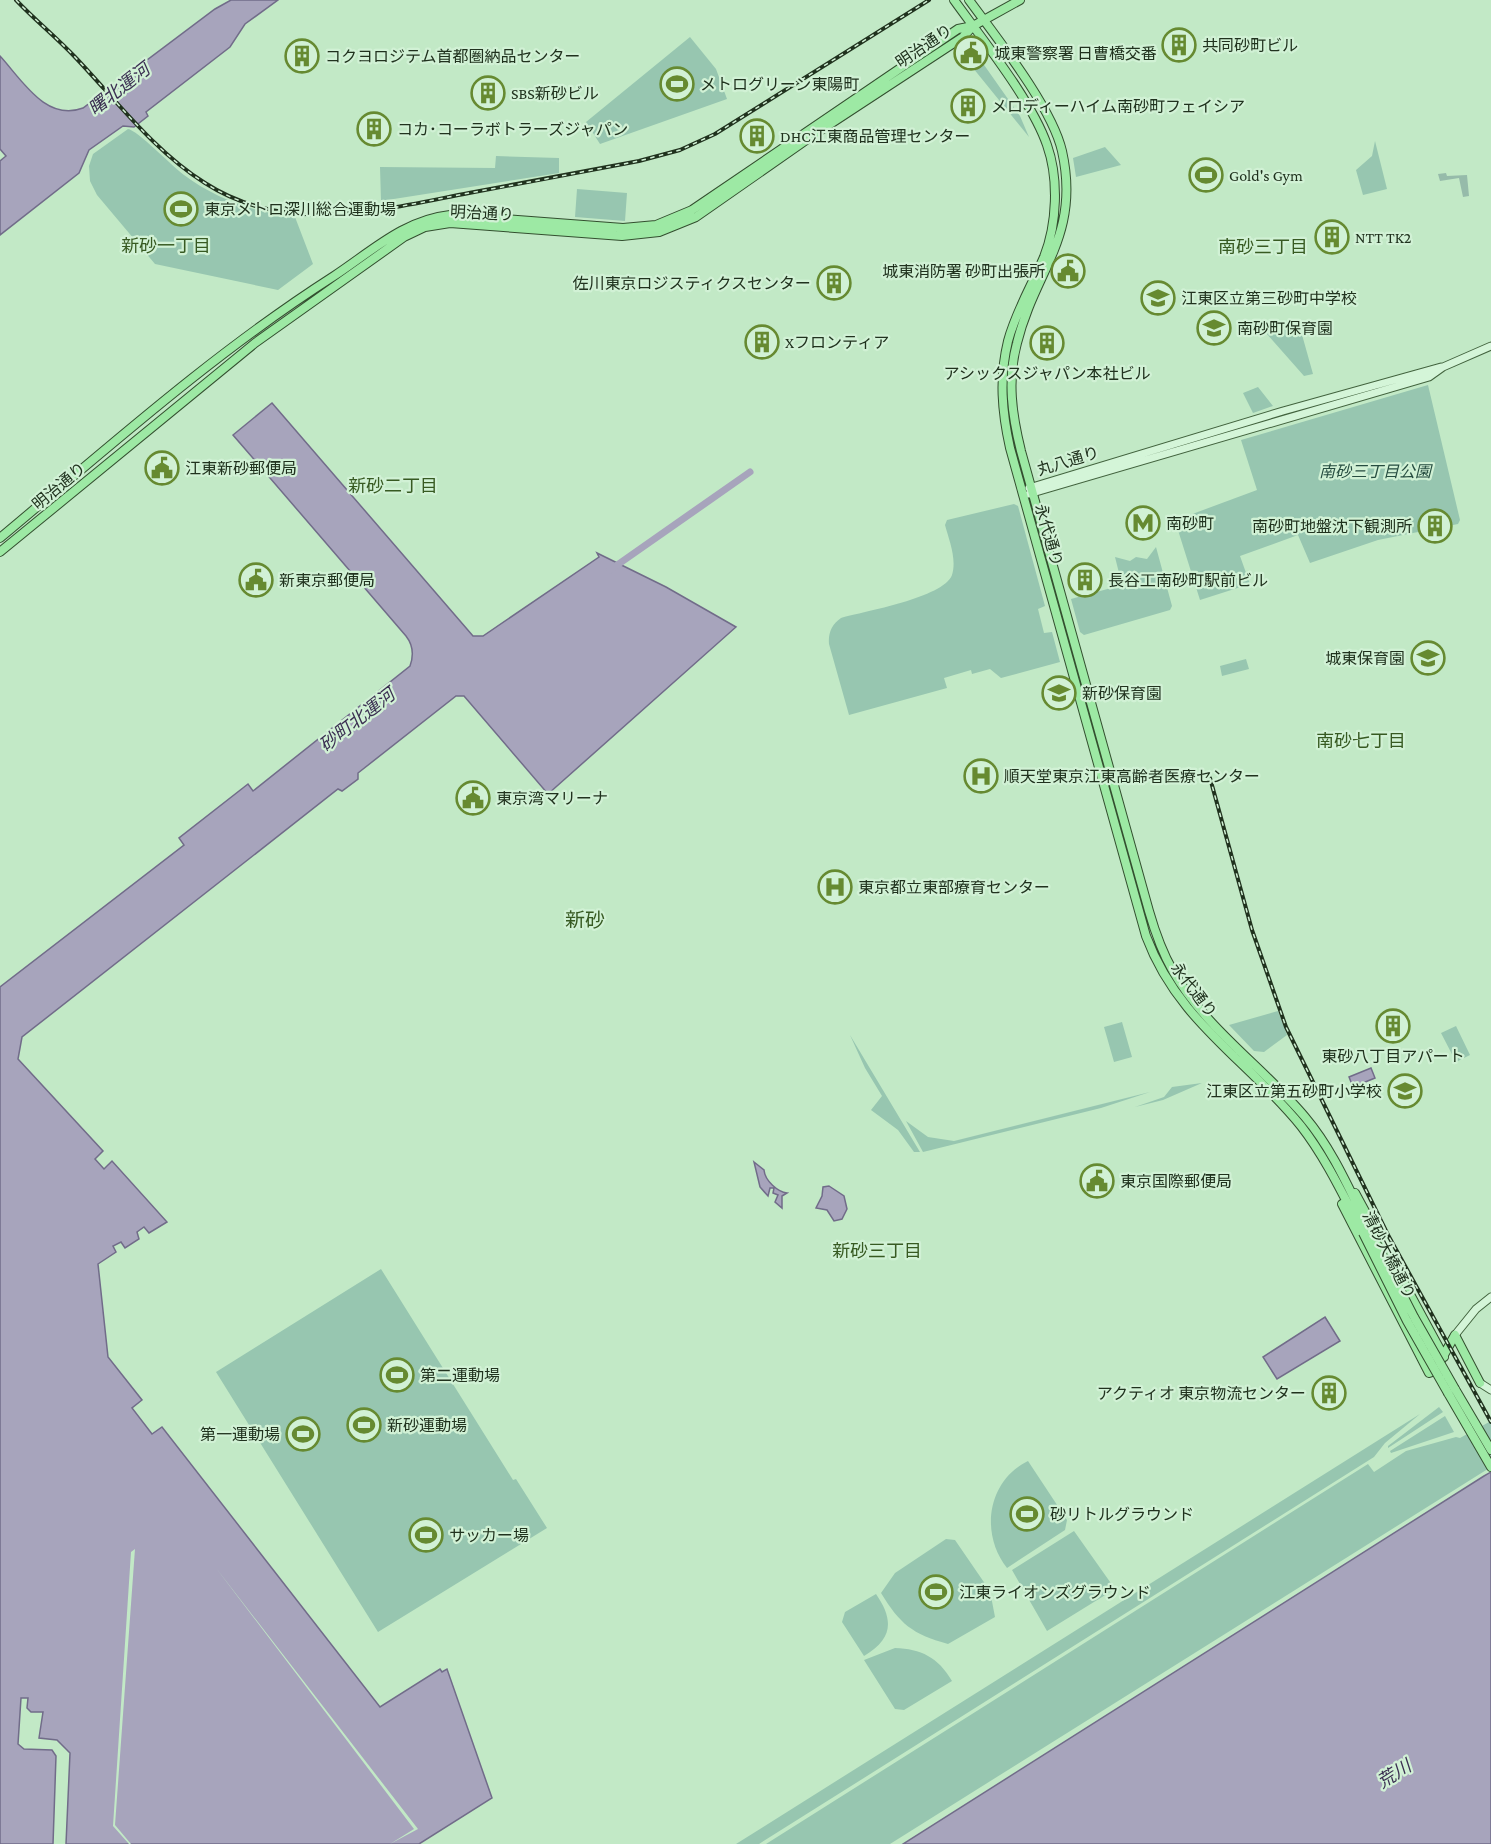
<svg xmlns="http://www.w3.org/2000/svg" width="1491" height="1844" viewBox="0 0 1491 1844" font-family="'Crimson Pro','Noto Sans JP',serif">
<rect width="100%" height="100%" fill="#c2e9c6"/>
<path fill="#97c6b0" d="M690 37 716 69 727 99 600 144 586 122Z
M982 62 1020 116 1029 137 973 68Z
M128 129C137 130 172 166 184 175 216 199 256 213 295 217L313 264 278 290 155 264 97 195 90 181 89 166 93 154Z
M1375 141 1387 189 1363 195 1356 170 1372 156Z
M1105 147 1121 165 1076 177 1073 158Z
M496 156 559 158V173L381 201 380 167 495 168Z
M577 189 627 193 625 221 575 217Z
M1299 324 1313 374 1304 376 1266 333Z
M1428 385 1460 520 1458 524 1378 540 1310 563 1298 535 1240 556 1250 584 1200 600 1177 527 1188 523 1187 516 1257 490 1241 440Z
M1258 387 1273 406 1253 413 1243 393Z
M1014 504 1018 506 1045 606 1038 609 1044 633 1052 632 1060 662 1001 678 990 669 972 674 971 670 944 678 947 688 849 715 829 644C828 633 832 624 841 618 865 611 943 598 952 575 957 559 949 540 945 525L947 520Z
M1156 547 1172 606 1170 610 1084 635 1080 632 1071 599 1122 585 1115 557 1130 561 1136 557 1147 559Z
M1246 659 1249 669 1222 676 1220 666Z
M1278 1011 1287 1035 1264 1052 1254 1051 1229 1025Z
M1122 1022 1132 1057 1114 1062 1104 1027Z
M1456 1026 1470 1055 1456 1062 1441 1033Z
M850 1035 920 1152H914L898 1130 871 1110 882 1096 865 1068Z
M1202 1083 1163 1100 1135 1107 1164 1097 1172 1087Z
M1150 1092 1101 1108 923 1152 906 1121 928 1137 954 1141Z
M381 1269 513 1480 516 1479 547 1528 378 1632 216 1372Z
M1439 1407 1443 1412 1388 1448V1446Z
M1420 1414 1385 1443 1374 1457 759 1844H736Z
M1445 1416 1454 1432 1391 1453 1390 1451Z
M1491 1421V1467L890 1844H766L1368 1464 1374 1472 1406 1451 1456 1437 1460 1438Z
M1028 1461 1067 1520 1065 1530 1007 1568C980 1534 987 1481 1028 1461Z
M1074 1531 1115 1589 1047 1631 1012 1570Z
M946 1539 955 1540 990 1591 995 1617 948 1644C912 1634 900 1624 881 1593L895 1573Z
M876 1594C894 1620 893 1639 864 1656L842 1622 845 1612Z
M895 1648C921 1649 938 1657 952 1681L904 1710 895 1709 864 1660Z"/>
<path fill="#96bbaa" d="M1446 173 1447 176 1467 175 1469 196 1463 197 1459 178 1440 181 1438 174Z"/>
<path fill="#a7a4bc" stroke="#716c89" stroke-width="1.5" d="M231 0H278L245 24 230 47 146 112 148 116 134 127 123 126 89 150 79 173 0 235V161L6 156 0 149V56C22 80 46 122 83 108L215 9Z
M272 403 473 636H483L599 557 597 553 666 587 736 627 548 794 464 696H456L358 773V779L342 791 338 789 22 1037 18 1059 103 1151 95 1159 104 1169 112 1161 167 1222 149 1233 144 1227 137 1232 139 1239 125 1248 121 1242 113 1246 116 1252 98 1264 108 1357 142 1400 132 1408 152 1434 162 1427 380 1707 440 1669 442 1672 447 1669 492 1798 419 1844H66L70 1753 57 1740 39 1738 43 1712H31L27 1708 28 1698H21L18 1744 24 1749 52 1750 56 1756 53 1844H0V987L184 845 179 838 248 784 253 791 410 666C414 655 413 645 406 636L233 435Z
M1371 1068 1375 1078 1353 1087 1349 1077Z
M754 1162 764 1170C765 1181 778 1192 787 1193L782 1196V1208L775 1202 778 1195 773 1193 774 1188H770L768 1196 760 1187Z
M829 1186 844 1196 847 1209 842 1219 834 1221 827 1210 816 1208 822 1196 823 1187Z
M1325 1317 1340 1341 1277 1379 1263 1357Z
M1491 1472V1844H903L1484 1476Z"/>
<path fill="#c2e9c6" d="M135 1549 115 1825 131 1844H129L113 1826 131 1552Z
M216 1568 418 1829 390 1844 414 1829Z"/>
<g fill="none" stroke-linecap="round" stroke-linejoin="round">
<path stroke="#a7a4bc" stroke-width="7" d="M610 570 750 472"/>
<defs>
<path id="secondary" d="M1029 488 1283 411 1441 367
M1029 494 1429 377 1443 367 1491 346
M1455 1335 1476 1309 1491 1297
M1480 1383 1491 1390"/>
<path id="primary" d="M954 0C982 39 1032 101 1047 145 1059 179 1057 224 1044 257 1032 285 1016 311 1008 341 999 378 1002 412 1010 448L1146 936C1178 1022 1247 1059 1301 1126 1326 1158 1344 1197 1363 1233
M969 0C996 37 1052 107 1062 151 1081 236 1035 270 1017 343 1007 380 1012 415 1021 451L1149 911C1155 932 1162 952 1173 971 1206 1029 1263 1067 1305 1117 1333 1150 1350 1191 1369 1229
M0 538C109 447 215 352 334 276 372 251 404 220 450 215L623 228 656 225 692 210 958 29 973 26 1020 0
M0 552 255 343 404 237 425 227 450 223 622 236 659 232 696 217 812 136 963 37 973 26
M1355 1193 1444 1357
M1342 1204 1429 1373 1435 1371 1455 1335
M1455 1335 1480 1383
M1455 1389 1491 1450
M1448 1393 1491 1467"/>
</defs>
<use href="#secondary" stroke="#42633e" stroke-width="9"/>
<use href="#primary" stroke="#334f2f" stroke-width="10"/>
<use href="#secondary" stroke="#d4f5d8" stroke-width="7"/>
<use href="#primary" stroke="#9de9a4" stroke-width="8"/>
<defs>
<path id="rail" d="M16 0C35 20 56 37 75 57 116 100 154 151 205 183 287 236 380 210 469 193 525 183 582 172 639 161L680 150 715 134 929 0
M1210 778 1252 930 1286 1027 1388 1235 1491 1422"/>
</defs>
<use href="#rail" stroke="#20321e" stroke-width="4"/>
<use href="#rail" stroke="#d1f1d5" stroke-width="1.5" stroke-dasharray="4.5" stroke-linecap="butt"/>
<defs>
<path id="primary-bridge" d="M1369 1229 1414 1317 1455 1389
M1363 1233 1407 1321 1448 1393"/>
</defs>
<use href="#primary-bridge" stroke="#334f2f" stroke-width="10" stroke-linecap="butt"/>
<use href="#primary-bridge" stroke="#9de9a4" stroke-width="8"/>
</g>
<defs>
<symbol id="building-ring" viewBox="-11 -11 22 22"><circle r="9.5" fill="#d1f1d5" stroke="#668a31" stroke-width="1.5"/><path d="M-4-6H4V6H1V3H-1V6H-4ZM-2.5-4.3h1.7v1.8h-1.7ZM.8-4.3h1.7v1.8H.8ZM-2.5-1h1.7V.8h-1.7ZM.8-1h1.7V.8H.8Z" fill="#668a31"/></symbol>
<symbol id="civic-ring" viewBox="-11 -11 22 22"><circle r="9.5" fill="#d1f1d5" stroke="#668a31" stroke-width="1.5"/><path d="M-.6-6.5H3V-4.5H.6V-3L4-1V1h2V6H-6V1h2V-1L-.6-3ZM-1.2 2.5V6h2.4V2.5Z" fill="#668a31"/></symbol>
<symbol id="stadium-ring" viewBox="-11 -11 22 22"><circle r="9.5" fill="#d1f1d5" stroke="#668a31" stroke-width="1.5"/><path d="M0-5a6.5 5 0 1 0 0 10a6.5 5 0 1 0 0-10ZM-3.5-1.8h7v3.6h-7Z" fill="#668a31"/></symbol>
<symbol id="school-ring" viewBox="-11 -11 22 22"><circle r="9.5" fill="#d1f1d5" stroke="#668a31" stroke-width="1.5"/><path d="M0-5L7-2L0 1L-7-2ZM-4 1L0 2.5L4 1V4Q0 6-4 4Z" fill="#668a31"/></symbol>
<symbol id="metro-ring" viewBox="-11 -11 22 22"><circle r="9.5" fill="#d1f1d5" stroke="#668a31" stroke-width="1.5"/><path d="M-5.5 5V-5H-3L0 0L3-5H5.5V5H3V-.5L0 4L-3-.5V5Z" fill="#668a31"/></symbol>
<symbol id="hospital-ring" viewBox="-11 -11 22 22"><circle r="9.5" fill="#d1f1d5" stroke="#668a31" stroke-width="1.5"/><path d="M-5-5h3v3.5h4V-5h3V5h-3V1.5h-4V5h-3Z" fill="#668a31"/></symbol>
</defs>
<g fill-rule="evenodd">
<use href="#building-ring" x="1160" y="26" width="38" height="38"/>
<use href="#civic-ring" x="952" y="34" width="38" height="38"/>
<use href="#building-ring" x="283" y="37" width="38" height="38"/>
<use href="#stadium-ring" x="658" y="65" width="38" height="38"/>
<use href="#building-ring" x="469" y="74" width="38" height="38"/>
<use href="#building-ring" x="949" y="87" width="38" height="38"/>
<use href="#building-ring" x="355" y="110" width="38" height="38"/>
<use href="#building-ring" x="738" y="117" width="38" height="38"/>
<use href="#stadium-ring" x="1187" y="156" width="38" height="38"/>
<use href="#stadium-ring" x="162" y="190" width="38" height="38"/>
<use href="#building-ring" x="1313" y="218" width="38" height="38"/>
<use href="#civic-ring" x="1049" y="252" width="38" height="38"/>
<use href="#building-ring" x="815" y="264" width="38" height="38"/>
<use href="#school-ring" x="1139" y="279" width="38" height="38"/>
<use href="#school-ring" x="1195" y="309" width="38" height="38"/>
<use href="#building-ring" x="743" y="323" width="38" height="38"/>
<use href="#building-ring" x="1028" y="324" width="38" height="38"/>
<use href="#civic-ring" x="143" y="449" width="38" height="38"/>
<use href="#metro-ring" x="1124" y="504" width="38" height="38"/>
<use href="#building-ring" x="1416" y="507" width="38" height="38"/>
<use href="#civic-ring" x="237" y="561" width="38" height="38"/>
<use href="#building-ring" x="1066" y="561" width="38" height="38"/>
<use href="#school-ring" x="1409" y="639" width="38" height="38"/>
<use href="#school-ring" x="1040" y="674" width="38" height="38"/>
<use href="#hospital-ring" x="962" y="757" width="38" height="38"/>
<use href="#civic-ring" x="454" y="779" width="38" height="38"/>
<use href="#hospital-ring" x="816" y="868" width="38" height="38"/>
<use href="#building-ring" x="1374" y="1007" width="38" height="38"/>
<use href="#school-ring" x="1386" y="1072" width="38" height="38"/>
<use href="#civic-ring" x="1078" y="1162" width="38" height="38"/>
<use href="#stadium-ring" x="378" y="1356" width="38" height="38"/>
<use href="#building-ring" x="1310" y="1374" width="38" height="38"/>
<use href="#stadium-ring" x="345" y="1406" width="38" height="38"/>
<use href="#stadium-ring" x="284" y="1415" width="38" height="38"/>
<use href="#stadium-ring" x="1008" y="1495" width="38" height="38"/>
<use href="#stadium-ring" x="407" y="1516" width="38" height="38"/>
<use href="#stadium-ring" x="917" y="1573" width="38" height="38"/>
</g>
<g text-anchor="middle" dominant-baseline="central" stroke-width="4.5" stroke-linejoin="round" paint-order="stroke">
<g font-size="16" fill="#20321e" stroke="#d1f1d5" text-anchor="start">
<text x="1202" y="45">共同砂町ビル</text>
<text x="994" y="53">城東警察署 日曹橋交番</text>
<text x="325" y="56">コクヨロジテム首都圏納品センター</text>
<text x="700" y="84">メトログリーン東陽町</text>
<text x="511" y="93">SBS新砂ビル</text>
<text x="991" y="106">メロディーハイム南砂町フェイシア</text>
<text x="397" y="129">コカ･コーラボトラーズジャパン</text>
<text x="780" y="136">DHC江東商品管理センター</text>
<text x="1229" y="175">Gold's Gym</text>
<text x="204" y="209">東京メトロ深川総合運動場</text>
<text x="1355" y="237">NTT TK2</text>
<text x="1045" y="271" text-anchor="end">城東消防署 砂町出張所</text>
<text x="811" y="283" text-anchor="end">佐川東京ロジスティクスセンター</text>
<text x="1181" y="298">江東区立第三砂町中学校</text>
<text x="1237" y="328">南砂町保育園</text>
<text x="785" y="342">Xフロンティア</text>
<text x="1047" y="373" text-anchor="middle">アシックスジャパン本社ビル</text>
<text x="185" y="468">江東新砂郵便局</text>
<text x="1166" y="523">南砂町</text>
<text x="1412" y="526" text-anchor="end">南砂町地盤沈下観測所</text>
<text x="279" y="580">新東京郵便局</text>
<text x="1108" y="580">長谷工南砂町駅前ビル</text>
<text x="1405" y="658" text-anchor="end">城東保育園</text>
<text x="1082" y="693">新砂保育園</text>
<text x="1004" y="776">順天堂東京江東高齢者医療センター</text>
<text x="496" y="798">東京湾マリーナ</text>
<text x="858" y="887">東京都立東部療育センター</text>
<text x="1393" y="1056" text-anchor="middle">東砂八丁目アパート</text>
<text x="1382" y="1091" text-anchor="end">江東区立第五砂町小学校</text>
<text x="1120" y="1181">東京国際郵便局</text>
<text x="420" y="1375">第二運動場</text>
<text x="1306" y="1393" text-anchor="end">アクティオ 東京物流センター</text>
<text x="387" y="1425">新砂運動場</text>
<text x="280" y="1434" text-anchor="end">第一運動場</text>
<text x="1050" y="1514">砂リトルグラウンド</text>
<text x="449" y="1535">サッカー場</text>
<text x="959" y="1592">江東ライオンズグラウンド</text>
</g>
<g font-size="16" fill="#20321e" stroke="#d1f1d5">
<text transform="translate(924 46) rotate(-34)">明治通り</text>
<text transform="translate(482 213) rotate(3)">明治通り</text>
<text transform="translate(1068 461) rotate(-17)">丸八通り</text>
<text transform="translate(59 486) rotate(-40)">明治通り</text>
<text transform="translate(1049 535) rotate(74)">永代通り</text>
<text transform="translate(1194 990) rotate(53)">永代通り</text>
<text transform="translate(1389 1255) rotate(63)">清砂大橋通り</text>
</g>
<g font-size="16" font-style="italic" fill="#264d40" stroke="#d1f1d5">
<text x="1375" y="471">南砂三丁目公園</text>
</g>
<g font-size="18" font-style="italic" fill="#3a2e51" stroke="#d1f1d5">
<text transform="translate(119 89) rotate(-38)">曙北運河</text>
<text transform="translate(357 720) rotate(-38)">砂町北運河</text>
<text transform="translate(1394 1774) rotate(-32)">荒川</text>
</g>
<g font-size="18" fill="#375a22" stroke="#d1f1d5">
<text x="166" y="246">新砂一丁目</text>
<text x="1263" y="247">南砂三丁目</text>
<text x="393" y="486">新砂二丁目</text>
<text x="1361" y="741">南砂七丁目</text>
<text x="877" y="1251">新砂三丁目</text>
</g>
<g font-size="20" fill="#375a22" stroke="#d1f1d5">
<text x="585" y="920">新砂</text>
</g>
</g>
</svg>
